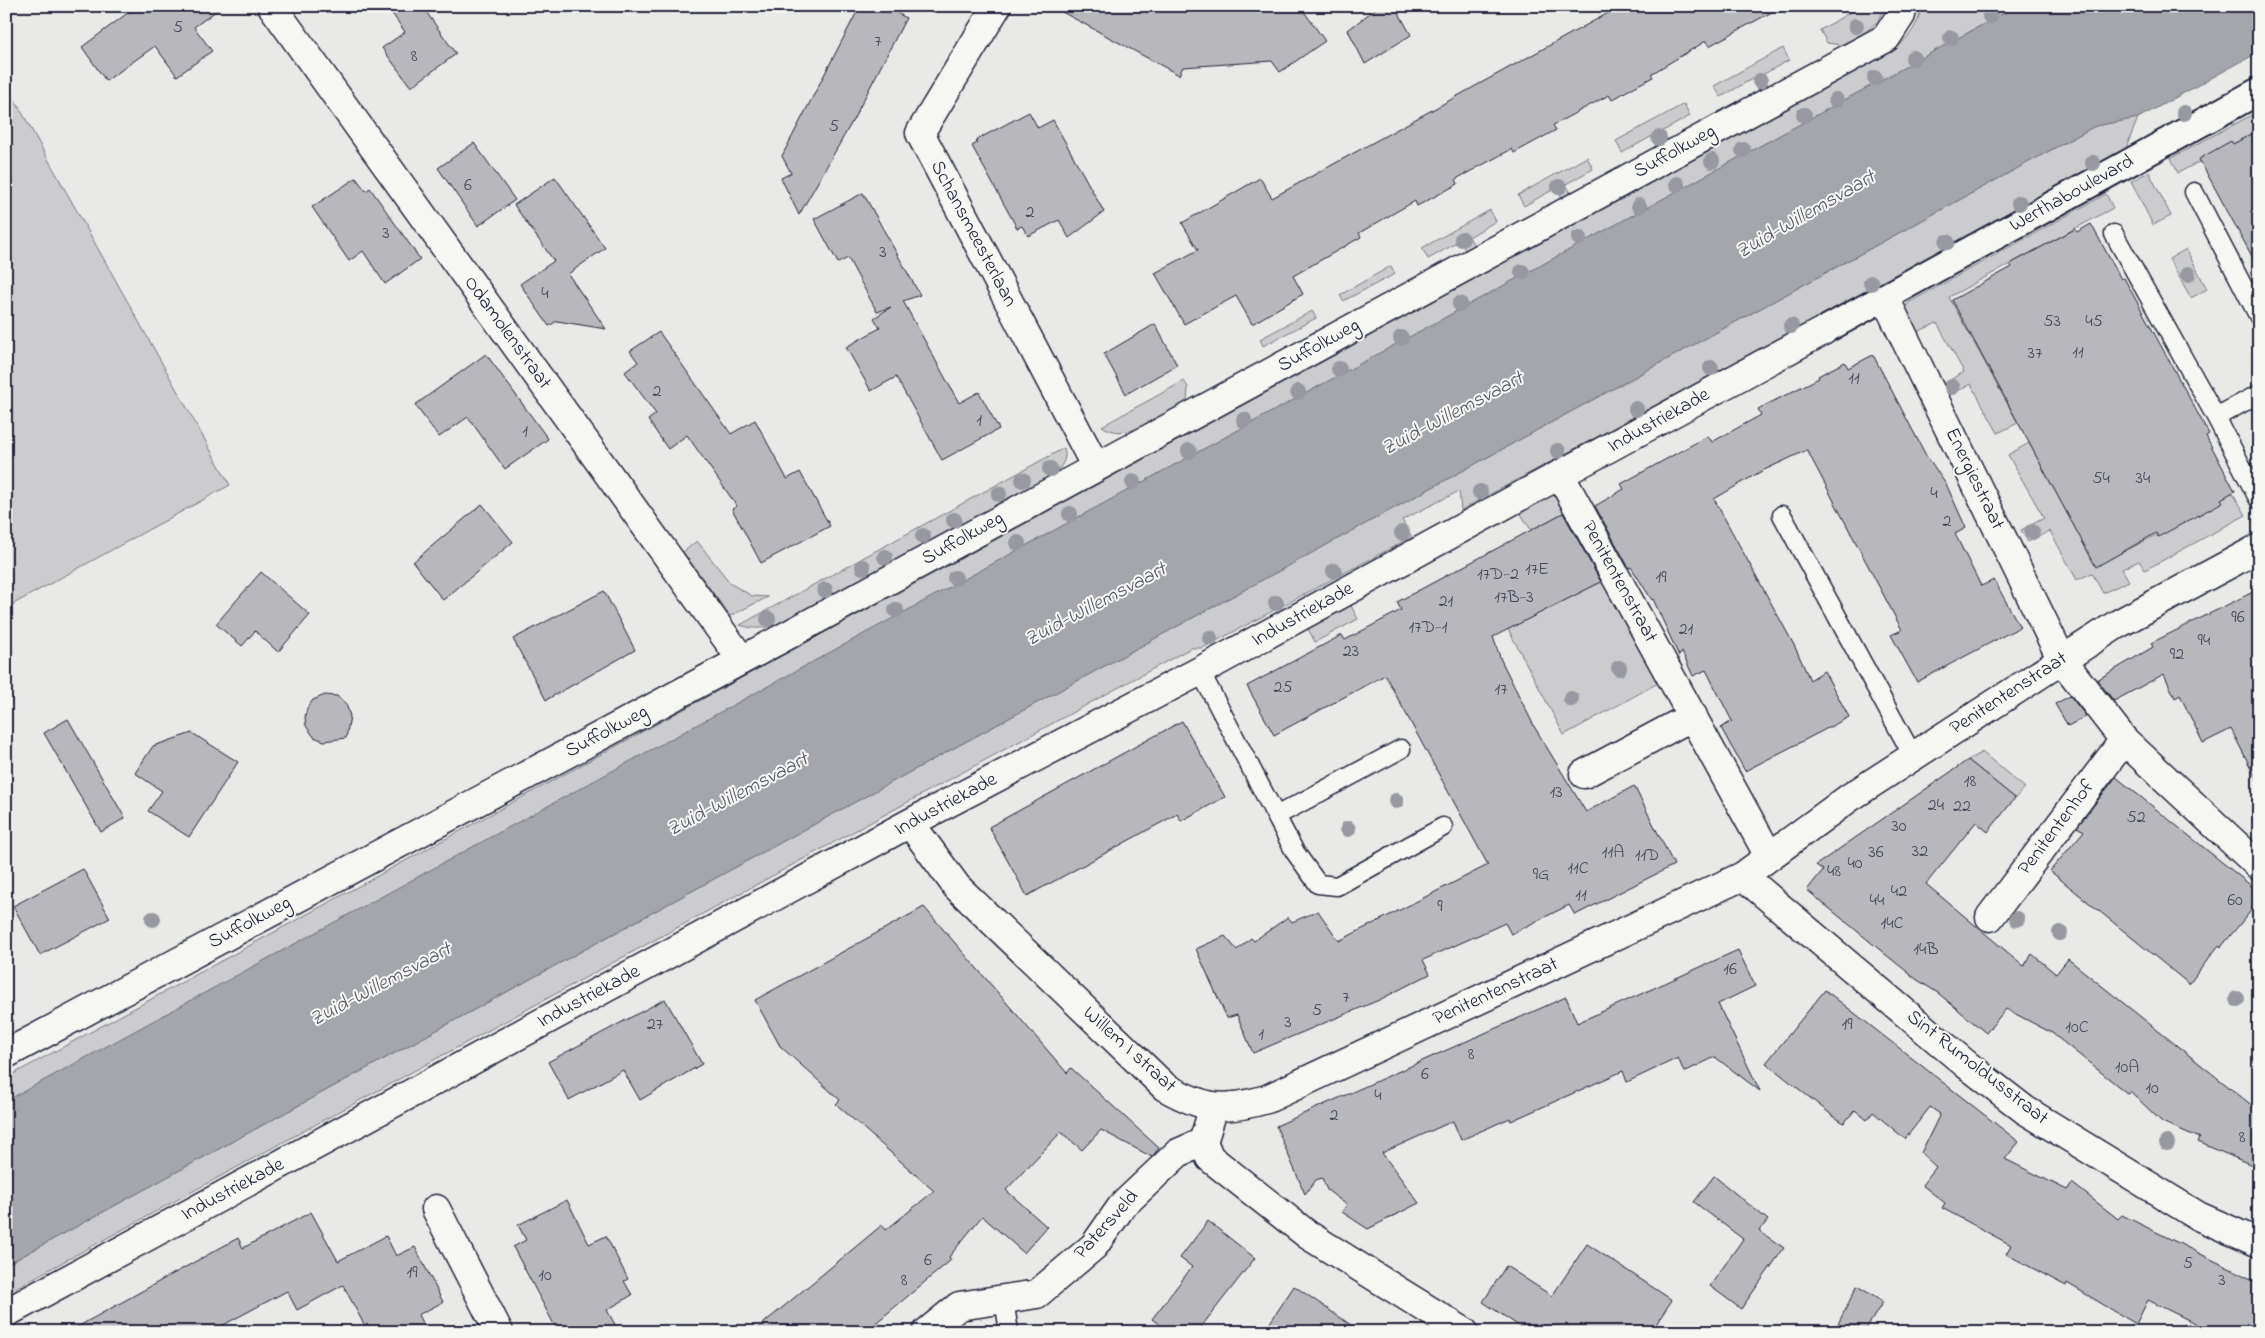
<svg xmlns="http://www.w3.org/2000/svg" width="2265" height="1338" viewBox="0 0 2265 1338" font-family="'Indie Flower',sans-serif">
<rect width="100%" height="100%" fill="#e9e9e7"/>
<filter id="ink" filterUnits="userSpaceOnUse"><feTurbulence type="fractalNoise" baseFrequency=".02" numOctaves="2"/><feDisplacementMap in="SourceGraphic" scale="10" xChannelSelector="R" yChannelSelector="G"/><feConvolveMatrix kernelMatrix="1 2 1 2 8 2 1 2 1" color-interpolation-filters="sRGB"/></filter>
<g filter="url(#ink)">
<path fill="#ccccce" stroke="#777784" d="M1861 6H1883C1882 27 1857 36 1841 45L1827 43 1820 30Z
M1921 6H2017L6 1102V1078L1892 52C1907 39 1919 27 1921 6Z
M1783 48 1789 60 1762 75 1768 85 1759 90 1752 79 1721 97 1714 86Z
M6 84 230 485 6 608Z
M1684 104 1690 116 1663 131 1668 141 1660 146 1654 135 1622 153 1616 141Z
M2259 111V130L2178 173 2171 158Z
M2138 118 2124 153 1461 510 1459 491 1402 520 1412 537 1203 648H1191L6 1293V1265L2095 126Z
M1587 157 1593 169 1566 184 1571 194 1562 199 1556 188 1524 206 1518 195Z
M2149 172 2171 216 2153 225 2131 181Z
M2106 194 2113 208 1949 297 2018 423 1998 433 1971 384 1947 397 1941 385 1964 372 1937 323 1913 334 1905 309 1908 303Z
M1490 210 1496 221 1469 237 1475 247 1466 252 1460 241 1428 259 1422 248Z
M2186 249 2207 289 2191 298 2169 259Z
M1391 266 1395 274 1343 301 1340 295Z
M1312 311 1316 318 1263 346 1260 339Z
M1184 381 1188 387 1187 402C1164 415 1128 444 1102 426Z
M2029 443 2096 566 2222 501 2221 499 2232 492 2246 515 2145 570 2139 561 2122 569 2129 581 2103 593 2092 573 2077 580 2050 531 2028 542 2021 530 2044 518 2008 455Z
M1064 448C1067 458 1063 464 1057 472L786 620C769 628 758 631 740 625Z
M1558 490 1569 510 1531 530 1519 511Z
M697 541 731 584 752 596 768 597 730 616 683 552Z
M1605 580 1660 682 1564 735 1508 629Z
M1349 602 1358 619 1315 642 1306 625Z
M1982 752 2025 788 2015 798 1968 760Z"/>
<path fill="#a5a5ac" stroke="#71717f" d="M2017 6H2259V52L2138 118 2095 126 6 1265V1101Z"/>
<path fill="#b8b8bc" stroke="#22223b" d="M137 6H223L194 27 212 51 177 76 155 46 106 81 82 47Z
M387 6H422L456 54 411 87 382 48 405 32Z
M860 6H885L906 18 852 122 799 215 781 178 791 173 782 156Z
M1051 6H1300L1325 41 1280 72 1272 61 1183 67 1179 75Z
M1379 6H1395L1411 35 1365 64 1348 30Z
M1621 6H1783L1709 46 1706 41 1651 74 1653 77 1632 88 1612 100 1609 95 1553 125 1556 130 1514 153 1512 149 1456 179 1458 184 1417 206 1415 201 1359 233 1361 237 1293 276 1303 294 1252 324 1236 296 1184 324 1155 273 1198 250 1182 223 1260 178 1272 198Z
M1029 112 1038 128 1053 120 1104 212 1069 238 1059 220 1028 236 1022 226 1017 228 972 146 977 143 976 140Z
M2259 130V269L2199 159 2231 141 2233 144Z
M474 143 515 200 478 226 438 168Z
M555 177 605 248 568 274 606 329 557 321 549 326 520 284 554 261 514 205Z
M356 178 366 191 370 188 420 259 385 284 363 251 349 261 312 207Z
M863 193 920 295 903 301 959 403 979 392 999 429 942 460 896 377 871 391 846 347 880 328 874 318 891 307 877 312 848 258 838 263 814 219Z
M2091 224 2121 279 2124 278 2209 434 2206 436 2235 491 2221 499 2223 502 2158 537 2156 533 2096 567 1952 300 2012 267 2010 264 2075 229 2077 232Z
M1155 324 1177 365 1126 394 1104 354Z
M659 332 731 434 755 420 787 479 800 472 830 526 761 563 732 509 737 506 687 435 668 449 648 420 656 414 625 372 638 362 630 351Z
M486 354 548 439 505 469 468 417 439 437 415 405Z
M1873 355 1930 463 1931 462 1947 486 1966 528 1955 534 1981 586 1994 580 2020 627 1917 682 1891 635 1902 630 1807 450 1760 472 1714 499 1794 645 1810 680 1824 671 1849 717 1745 771 1721 728 1732 721 1706 670 1693 676 1682 652 1679 656 1653 599 1652 600 1631 567 1629 568 1595 506 1624 489 1621 484 1708 436 1712 442 1761 415 1758 409 1819 378 1818 376 1845 362 1848 368Z
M482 504 513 542 443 600 413 562Z
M1563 513 1601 582 1493 637 1501 660 1535 728 1586 812 1634 786 1674 865 1575 915 1569 905 1511 934 1505 923 1423 960 1430 974 1379 1000 1253 1053 1237 1015 1227 1018 1196 949 1225 936 1237 950 1251 938 1254 941 1288 917 1292 922 1318 911 1339 941 1488 865 1385 675 1274 735 1247 686 1342 635 1345 640 1401 610 1397 602Z
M261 572 310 615 278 652 255 631 242 646 216 624Z
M2259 589V784L2231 729 2203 743 2180 695 2175 698 2164 674 2114 701 2097 680 2153 647 2151 643Z
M604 591 635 650 546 700 513 639Z
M325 695 337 696 346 704 350 716 346 738 324 741 314 737 306 726 305 717 307 708 313 700Z
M2070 696 2086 716 2068 726 2055 704Z
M68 719 125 818 101 832 44 733Z
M1182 721 1225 797 1181 821 1177 814 1027 896 989 827Z
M192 733 238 762 189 837 148 811 162 791 135 773 153 746Z
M1968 760 2015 798 1988 832 1976 822 1926 884 2024 966 2032 954 2056 974 2068 959 2259 1111V1168L2198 1142 2200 1138 2162 1122 2130 1091 2128 1094 2052 1033 2006 1009 1986 1033 1938 993 1916 979 1885 954 1807 890 1823 870 1816 865Z
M2116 777 2259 892V901L2221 947 2219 945 2189 984 2050 871 2084 831 2077 827Z
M83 869 110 918 40 955 13 906Z
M924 907 1067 1073 1071 1068 1159 1148 1152 1157 1101 1130 1082 1150 1061 1132 1006 1190 1047 1227 1024 1253 982 1216 949 1257 951 1260 865 1332H753L882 1225 886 1230 934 1191 836 1104 840 1100 780 1046 755 1000Z
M1738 950 1755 986 1718 1004 1760 1091 1715 1057 1684 1072 1678 1058 1627 1082 1623 1071 1511 1121 1510 1118 1461 1140 1453 1121 1382 1153 1419 1203 1368 1229 1342 1212 1347 1205 1327 1190 1322 1178 1316 1180 1305 1194 1276 1126 1566 997 1577 1023Z
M1825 990 2019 1142 2005 1159 2067 1190 2072 1183 2118 1219 2122 1215 2259 1283V1332H2213L2148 1300 2136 1324 2067 1283 2066 1286 2006 1254 2011 1245 1942 1208 1945 1203 1922 1185 1936 1167 1921 1153 1940 1114 1930 1107 1905 1139 1873 1112 1867 1120 1855 1110 1844 1123 1833 1116 1766 1063Z
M665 999 702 1064 640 1100 623 1070 569 1100 548 1062Z
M1714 1176 1768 1220 1759 1231 1784 1248 1741 1309 1710 1286 1743 1239 1694 1202Z
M567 1200 589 1244 606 1236 628 1279 624 1281 632 1295 607 1310 619 1332H558L513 1247 526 1240 518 1225Z
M311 1212 338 1261 386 1236 396 1256 415 1247 443 1302 418 1315 427 1332H368L343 1285 297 1310 287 1291 210 1332H68L238 1238 243 1248Z
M1208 1221 1255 1258 1197 1332H1169L1152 1319 1192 1267 1180 1258Z
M1587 1244 1672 1300 1651 1332H1528L1483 1302 1506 1266 1552 1296Z
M1294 1286 1306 1294 1361 1332H1264Z
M1857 1286 1883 1302 1864 1332H1834Z"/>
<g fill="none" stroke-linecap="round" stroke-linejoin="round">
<defs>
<path id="service" d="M2194 192 2259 317
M2114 234 2216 417 2259 394
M2216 417 2259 500
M1782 515 1913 756
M1200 671 1276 816
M1401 749 1276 816 1295 852 1318 884 1337 886 1443 827
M1004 1299 1009 1332"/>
<path id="pedestrian" d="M1823 331 2259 91"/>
<path id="minor" d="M272 6 742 660
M997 6 920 133 1096 467
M1885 298 2062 660 2124 740 2259 866
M1560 475 1769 856
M1584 774 1693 716
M910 823 957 887 1165 1087C1204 1109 1223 1112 1267 1099L1743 876 1849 798 2116 625 2259 548
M1743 876 1967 1065 2025 1110 2198 1216 2259 1243
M1990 917 2124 740
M6 1054 742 660 1886 38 1901 15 1903 6
M1214 1107 1203 1142 1210 1158 1308 1235 1464 1332
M436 1209 499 1332
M6 1313 910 823 1200 671 1823 331
M927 1332 959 1306 1037 1294 1094 1246 1122 1206 1178 1153 1203 1142"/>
</defs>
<use href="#service" stroke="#22223b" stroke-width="21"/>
<use href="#pedestrian" stroke="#22223b" stroke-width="30"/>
<use href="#minor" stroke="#22223b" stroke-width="31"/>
<use href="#service" stroke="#f6f6f2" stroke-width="18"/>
<use href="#pedestrian" stroke="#f6f6f2" stroke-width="26"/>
<use href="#minor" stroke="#f6f6f2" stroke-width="28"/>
</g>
<g fill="#9898a1">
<circle cx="1990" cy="16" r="8"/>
<circle cx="1856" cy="26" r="8"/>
<circle cx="1951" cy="38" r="8"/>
<circle cx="1913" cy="58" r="8"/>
<circle cx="1875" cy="78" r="8"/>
<circle cx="1760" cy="81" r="8"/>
<circle cx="1836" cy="100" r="8"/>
<circle cx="2184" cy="113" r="8"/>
<circle cx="1804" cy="115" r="8"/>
<circle cx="1659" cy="138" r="8"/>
<circle cx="1743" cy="150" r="8"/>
<circle cx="1712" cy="161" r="8"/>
<circle cx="2093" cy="163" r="8"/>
<circle cx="1677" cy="184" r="8"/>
<circle cx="1559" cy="187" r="8"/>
<circle cx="2019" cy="203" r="8"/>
<circle cx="1639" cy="206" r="8"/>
<circle cx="1579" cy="238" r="8"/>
<circle cx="1462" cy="239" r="8"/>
<circle cx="1947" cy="242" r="8"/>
<circle cx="1522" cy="272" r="8"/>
<circle cx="2188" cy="274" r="8"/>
<circle cx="1871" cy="283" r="8"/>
<circle cx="1460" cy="304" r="8"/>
<circle cx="1791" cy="326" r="8"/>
<circle cx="1401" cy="338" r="8"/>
<circle cx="1711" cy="368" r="8"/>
<circle cx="1339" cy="369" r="8"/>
<circle cx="1952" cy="387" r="8"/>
<circle cx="1298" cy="392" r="8"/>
<circle cx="1636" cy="409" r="8"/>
<circle cx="1244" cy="420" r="8"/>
<circle cx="1189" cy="451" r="8"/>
<circle cx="1558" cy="451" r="8"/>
<circle cx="1050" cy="469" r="8"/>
<circle cx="1023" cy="480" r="8"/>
<circle cx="1133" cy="482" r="8"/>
<circle cx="1480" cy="492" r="8"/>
<circle cx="999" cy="494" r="8"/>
<circle cx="1070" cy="514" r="8"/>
<circle cx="954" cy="520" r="8"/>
<circle cx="2032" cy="532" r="8"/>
<circle cx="1402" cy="533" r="8"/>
<circle cx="923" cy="536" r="8"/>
<circle cx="1018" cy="543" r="8"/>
<circle cx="885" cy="557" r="8"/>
<circle cx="863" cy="567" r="8"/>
<circle cx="1334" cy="571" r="8"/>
<circle cx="955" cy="578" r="8"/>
<circle cx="825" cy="590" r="8"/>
<circle cx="1276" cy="603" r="8"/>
<circle cx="896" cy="610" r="8"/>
<circle cx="768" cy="619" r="8"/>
<circle cx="1210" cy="638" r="8"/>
<circle cx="1619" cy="668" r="8"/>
<circle cx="1571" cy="699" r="8"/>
<circle cx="1396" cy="801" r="8"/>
<circle cx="1348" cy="829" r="8"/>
<circle cx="153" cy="919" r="8"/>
<circle cx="2017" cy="919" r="8"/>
<circle cx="2060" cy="933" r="8"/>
<circle cx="2237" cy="999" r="8"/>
<circle cx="2167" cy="1143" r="8"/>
</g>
</g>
<g text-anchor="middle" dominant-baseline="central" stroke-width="4" stroke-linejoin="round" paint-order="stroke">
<g font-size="18" fill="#48485b">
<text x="178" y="28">5</text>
<text x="878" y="42">7</text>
<text x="414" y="57">8</text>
<text x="834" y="127">5</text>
<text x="468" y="186">6</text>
<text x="1030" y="213">2</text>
<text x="386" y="234">3</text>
<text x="883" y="253">3</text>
<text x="545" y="294">4</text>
<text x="2052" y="322">53</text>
<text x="2094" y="322">45</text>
<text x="2078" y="353">11</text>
<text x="2035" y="354">37</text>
<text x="1854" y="379">11</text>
<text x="657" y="392">2</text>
<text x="979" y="421">1</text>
<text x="525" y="432">1</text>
<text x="2101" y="479">54</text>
<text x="2143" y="479">34</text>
<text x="1934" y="494">4</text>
<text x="1947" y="522">2</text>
<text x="1537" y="570">17E</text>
<text x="1498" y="575">17D-2</text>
<text x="1661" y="578">19</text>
<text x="1514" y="598">17B-3</text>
<text x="1446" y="602">21</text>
<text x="2238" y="618">96</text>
<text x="1428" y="628">17D-1</text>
<text x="1686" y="630">21</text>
<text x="2204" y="641">94</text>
<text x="1351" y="652">23</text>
<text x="2177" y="655">92</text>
<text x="1283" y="688">25</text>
<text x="1501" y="690">17</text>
<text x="1970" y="782">18</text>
<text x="1556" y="793">13</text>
<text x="1936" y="806">24</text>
<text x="1962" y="807">22</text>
<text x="2136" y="818">52</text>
<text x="1899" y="827">30</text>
<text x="1920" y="852">32</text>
<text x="1613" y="853">11A</text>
<text x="1876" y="853">36</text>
<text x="1647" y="856">11D</text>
<text x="1855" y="864">40</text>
<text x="1578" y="869">11C</text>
<text x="1834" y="872">48</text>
<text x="1541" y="875">9G</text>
<text x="1899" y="892">42</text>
<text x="1581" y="896">11</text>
<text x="1877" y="901">44</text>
<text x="2235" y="901">60</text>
<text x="1440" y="907">9</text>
<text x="1892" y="924">14C</text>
<text x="1926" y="950">14B</text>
<text x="1730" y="970">16</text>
<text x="1346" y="998">7</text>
<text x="1317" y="1011">5</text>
<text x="1288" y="1023">3</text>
<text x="655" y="1025">27</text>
<text x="1847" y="1025">19</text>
<text x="2077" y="1028">10C</text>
<text x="1261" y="1035">1</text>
<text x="1471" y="1055">8</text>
<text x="2127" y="1068">10A</text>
<text x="1425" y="1075">6</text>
<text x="2152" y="1089">10</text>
<text x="1378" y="1096">4</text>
<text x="1334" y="1116">2</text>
<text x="2242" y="1138">8</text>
<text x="928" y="1261">6</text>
<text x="2188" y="1264">5</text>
<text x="412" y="1273">19</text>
<text x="545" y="1276">10</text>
<text x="904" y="1281">8</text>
<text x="2222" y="1281">3</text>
</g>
<g font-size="20" fill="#22223b" stroke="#f6f6f2">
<text transform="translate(1675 152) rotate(-29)">Suffolkweg</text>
<text transform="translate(2072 194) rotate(-29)">Werthaboulevard</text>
<text transform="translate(973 234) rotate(62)">Schansmeesterlaan</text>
<text transform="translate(507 333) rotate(54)">Odamolenstraat</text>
<text transform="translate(1319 346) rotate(-29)">Suffolkweg</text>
<text transform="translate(1659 421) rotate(-29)">Industriekade</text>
<text transform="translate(1974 479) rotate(64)">Energiestraat</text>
<text transform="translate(963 539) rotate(-29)">Suffolkweg</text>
<text transform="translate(1619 582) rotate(61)">Penitentenstraat</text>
<text transform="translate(1303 615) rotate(-29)">Industriekade</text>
<text transform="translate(2009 694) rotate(-33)">Penitentenstraat</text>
<text transform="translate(607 732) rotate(-28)">Suffolkweg</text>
<text transform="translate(946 805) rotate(-28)">Industriekade</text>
<text transform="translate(2057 828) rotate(-53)">Penitentenhof</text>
<text transform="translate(250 923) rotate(-28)">Suffolkweg</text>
<text transform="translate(1496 992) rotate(-25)">Penitentenstraat</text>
<text transform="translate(589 997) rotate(-28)">Industriekade</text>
<text transform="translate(1129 1050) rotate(42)">Willem I straat</text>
<text transform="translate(1977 1068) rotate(38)">Sint Rumoldusstraat</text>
<text transform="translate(233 1190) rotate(-28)">Industriekade</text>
<text transform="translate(1107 1225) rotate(-48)">Patersveld</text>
</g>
<g font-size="21" font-style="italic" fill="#565668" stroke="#f6f6f2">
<text transform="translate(1806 215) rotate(-30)">Zuid-Willemsvaart</text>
<text transform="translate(1453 414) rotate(-28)">Zuid-Willemsvaart</text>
<text transform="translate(1096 605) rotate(-28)">Zuid-Willemsvaart</text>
<text transform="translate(738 795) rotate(-28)">Zuid-Willemsvaart</text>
<text transform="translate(381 985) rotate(-28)">Zuid-Willemsvaart</text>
</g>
</g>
<rect width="2265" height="1338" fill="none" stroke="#f6f6f2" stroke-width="25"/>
<rect x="12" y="12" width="2240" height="1313" fill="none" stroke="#22223b" stroke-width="2" filter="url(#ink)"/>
</svg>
